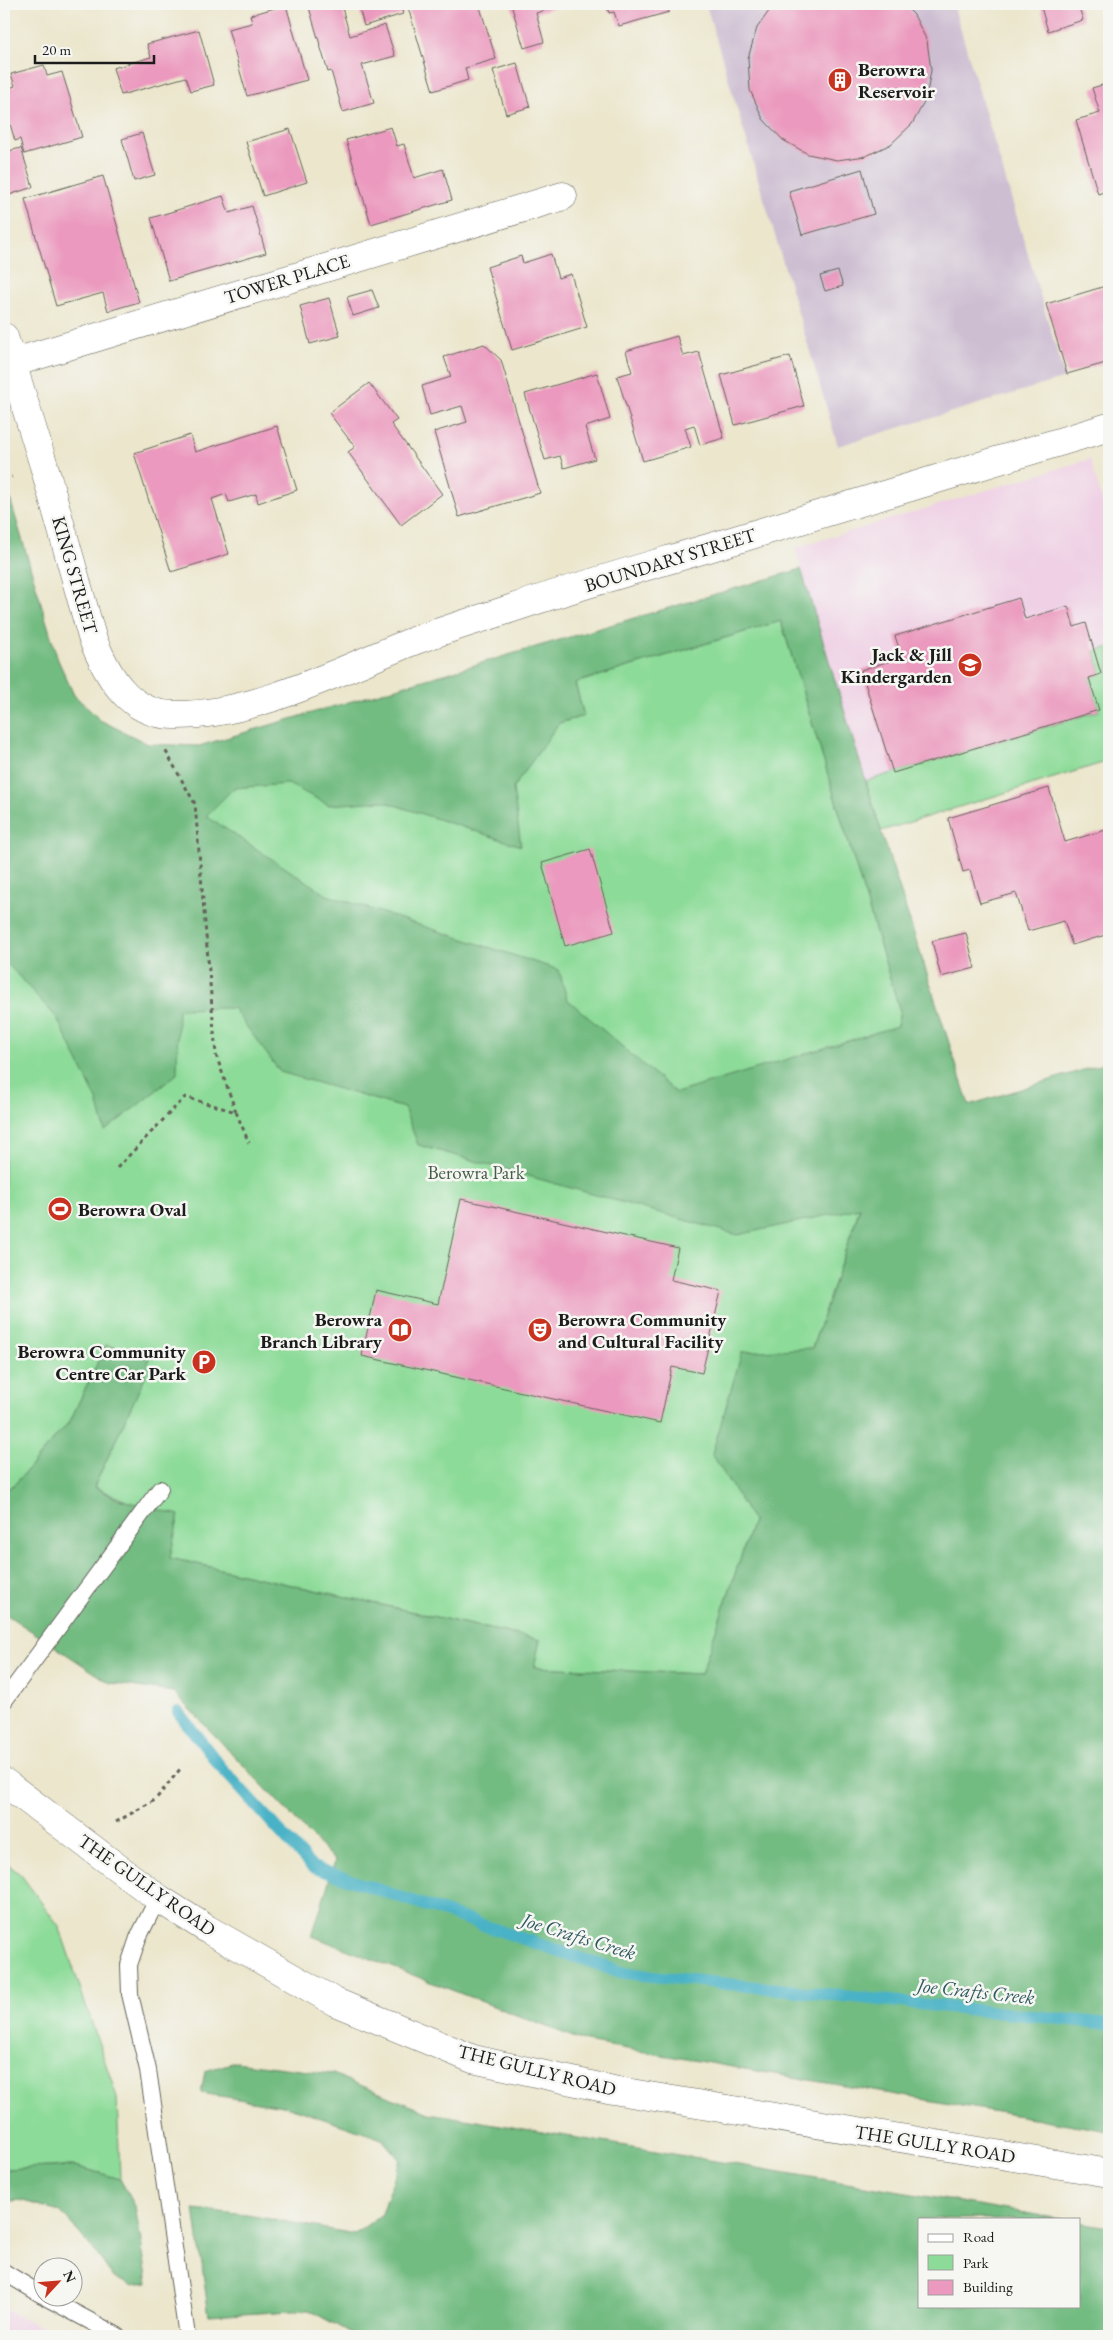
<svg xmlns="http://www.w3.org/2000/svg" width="1113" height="2340" viewBox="0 0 1113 2340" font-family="'EB Garamond',serif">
<rect width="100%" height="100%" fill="#f6f6f2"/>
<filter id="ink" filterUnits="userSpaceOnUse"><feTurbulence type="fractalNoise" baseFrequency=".02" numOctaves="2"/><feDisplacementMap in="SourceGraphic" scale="10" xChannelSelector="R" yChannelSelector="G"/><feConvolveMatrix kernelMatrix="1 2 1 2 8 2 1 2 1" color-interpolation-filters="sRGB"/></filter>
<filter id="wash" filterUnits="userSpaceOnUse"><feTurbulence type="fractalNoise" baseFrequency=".0096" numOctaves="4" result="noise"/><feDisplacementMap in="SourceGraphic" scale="20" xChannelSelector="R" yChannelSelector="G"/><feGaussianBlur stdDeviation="1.12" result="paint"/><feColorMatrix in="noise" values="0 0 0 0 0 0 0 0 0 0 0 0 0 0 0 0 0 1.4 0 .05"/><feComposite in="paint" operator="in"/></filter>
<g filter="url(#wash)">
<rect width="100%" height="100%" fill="#ebe6cc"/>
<path fill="#efd0e5" d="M1090 459 1109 523V761L881 831 795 548Z
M4 2309 60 2336H4Z"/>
<path fill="#cdbed2" d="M716 4H953L1065 378 838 446 707 8Z"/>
<path fill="#8ddb99" stroke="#547c5a" d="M4 591 68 800 484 744 584 716 575 683 781 621 900 1011 860 1207 701 1674 534 1667 540 1640 170 1558 126 1501 94 1487 144 1379 106 1345 70 1421 15 1484 4 1491Z
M1109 647V761L881 831 866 781 1099 711 1089 678 1101 674 1095 651Z
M4 1861 21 1875 59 1926 117 2097 120 2179 75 2166 4 2169Z"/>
<path fill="#72bb81" stroke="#476c4e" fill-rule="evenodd" d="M8 492 58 660 74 695 100 720 148 744 199 746 801 569 881 831 969 1105 1109 1062V2131L586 2042 312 1936 335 1861 173 1692 110 1683 4 1613V1491L15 1484 70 1421 106 1345 150 1355 144 1379 94 1487 118 1499 179 1515 170 1558 540 1640 534 1667 701 1674 753 1521 712 1454 742 1352 812 1348 860 1208 738 1235 418 1145 404 1108 280 1072 233 1008 178 1009 177 1074 105 1131 97 1100 57 1018 4 960V493ZM781 621 900 1011 897 1026 676 1093 567 999 559 970 327 895 206 816 234 788 288 784 329 805 382 801 521 846 513 788 559 723 584 716 575 683Z
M235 2062 333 2074 429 2113 1061 2219H919V2306H1079V2222L1109 2227V2336H356L309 2310 209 2316 194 2209 247 2215 355 2234 382 2214 400 2160 382 2139 289 2107 201 2093 205 2071Z
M75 2166 120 2179 135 2206 148 2283 132 2285 114 2278 93 2249 60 2211 19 2200 4 2202V2169Z"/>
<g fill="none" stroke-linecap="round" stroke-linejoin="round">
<path stroke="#48b2c6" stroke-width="12" d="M178 1712 220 1766 312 1867 624 1973 1109 2024"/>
</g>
<g id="blocks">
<path fill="#eb99be" d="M308 4H341L350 36 385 25 395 56 362 65 374 103 343 112 331 71 328 72Z
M358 4H400L403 14 364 26Z
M407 4H479L496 59 465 68 468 80 433 91Z
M511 4H564L536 13 544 42 524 48Z
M606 4H667L669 12 619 26 614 12 609 13Z
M774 4H903L914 15 927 41 931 70 926 99 912 124 891 144 866 156 837 160 808 154 783 140 763 119 750 90 748 58 757 28Z
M1040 4H1078L1083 20 1048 31Z
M286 5 307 80 247 96 228 29 252 23 250 15Z
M199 30 214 85 191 91 186 77 121 95 113 68 151 57 147 44Z
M517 63 530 107 506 114 493 70Z
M44 65 47 76 62 72 82 137 24 154 20 139 15 141 4 103V90L15 86 11 74Z
M1109 83V190L1098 194 1076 120 1100 113 1092 88Z
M391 127 397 146 404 144 414 178 443 169 452 200 371 224 346 140Z
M290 129 307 182 263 196 246 142Z
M142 133 155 175 134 181 122 139Z
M21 148 33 187 9 195 4 177V152Z
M862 169 874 214 802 235 789 191Z
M103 176 139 302 108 311 103 293 56 306 25 199Z
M223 196 229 213 252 206 266 253 169 281 151 218Z
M551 254 558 278 571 274 587 327 512 350 487 267 521 256 523 263Z
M838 271 843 286 825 291 820 276Z
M1109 285V343L1104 345 1109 362 1067 374 1046 304Z
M372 290 379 308 353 316 347 297Z
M329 298 340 336 310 344 300 306Z
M677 336 683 356 699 352 724 438 700 445 694 425 685 428 691 447 643 461 617 376 632 372 626 351Z
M484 344 501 360 540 493 459 517 434 432 467 422 462 406 430 415 422 386 451 377 444 357Z
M790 356 804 406 735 425 721 375Z
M597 373 610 419 585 427 595 459 564 468 560 456 545 460 525 394Z
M369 383 397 420 391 424 442 494 401 525 348 452 355 447 329 413Z
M277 426 297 490 258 503 256 494 229 502 226 494 212 499 229 554 171 572 134 453 190 435 195 452Z
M1019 598 1025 619 1068 606 1074 627 1086 623 1101 674 1089 678 1099 710 893 773 861 670 902 657 895 636Z
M1049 788 1065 842 1109 829V934L1072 945 1064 921 1028 931 1016 893 980 903 970 870 963 872 948 818Z
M590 849 614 932 565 946 542 863Z
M966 933 975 968 941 977 932 941Z
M461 1199 678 1248 671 1280 721 1291 702 1373 672 1367 660 1423 362 1356 376 1290 438 1304Z"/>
</g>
</g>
<g filter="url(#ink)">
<use href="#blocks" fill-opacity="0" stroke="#64635a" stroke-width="1"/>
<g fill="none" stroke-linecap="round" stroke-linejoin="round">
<defs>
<path id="service" d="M4 1701 160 1489
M158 1898 138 1938 129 1965 130 1994 148 2070 187 2336
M4 2272 42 2295
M47 2298 118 2336"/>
<path id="minor" d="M4 337 44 466 92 637C106 673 128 715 174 715 254 716 338 671 411 642 443 630 477 620 510 609 577 586 645 567 712 547 844 507 977 467 1109 427
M12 363 563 196
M4 1782 158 1898 207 1929 335 2002 473 2059 613 2090 1109 2173"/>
</defs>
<use href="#service" stroke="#64635a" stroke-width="18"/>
<use href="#minor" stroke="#64635a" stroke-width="29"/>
<path stroke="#64635a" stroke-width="3" stroke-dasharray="4 4" stroke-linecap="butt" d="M4 480 12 477
M236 1112 249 1143
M117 1168 185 1097 236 1112 216 1055 195 804 164 748
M116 1822 155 1800 181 1768"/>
<use href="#service" stroke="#fff" stroke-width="16"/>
<use href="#minor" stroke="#fff" stroke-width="28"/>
</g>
</g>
<defs>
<symbol id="building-disc" viewBox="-11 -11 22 22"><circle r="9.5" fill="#c8321e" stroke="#f6f6f2"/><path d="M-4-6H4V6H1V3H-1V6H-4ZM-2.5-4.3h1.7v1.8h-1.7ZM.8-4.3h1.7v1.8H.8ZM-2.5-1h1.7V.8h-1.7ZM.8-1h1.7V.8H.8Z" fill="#fff"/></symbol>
<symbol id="school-disc" viewBox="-11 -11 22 22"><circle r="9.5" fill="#c8321e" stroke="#f6f6f2"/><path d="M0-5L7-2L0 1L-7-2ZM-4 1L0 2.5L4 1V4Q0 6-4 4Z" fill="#fff"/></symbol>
<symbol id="stadium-disc" viewBox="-11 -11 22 22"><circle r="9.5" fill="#c8321e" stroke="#f6f6f2"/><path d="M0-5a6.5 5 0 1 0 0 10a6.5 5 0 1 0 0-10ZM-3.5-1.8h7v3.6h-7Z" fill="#fff"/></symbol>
<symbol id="library-disc" viewBox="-11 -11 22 22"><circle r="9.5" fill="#c8321e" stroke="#f6f6f2"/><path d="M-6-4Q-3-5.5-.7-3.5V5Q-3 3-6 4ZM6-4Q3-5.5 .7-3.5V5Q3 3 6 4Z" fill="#fff"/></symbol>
<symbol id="theatre-disc" viewBox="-11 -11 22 22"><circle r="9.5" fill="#c8321e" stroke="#f6f6f2"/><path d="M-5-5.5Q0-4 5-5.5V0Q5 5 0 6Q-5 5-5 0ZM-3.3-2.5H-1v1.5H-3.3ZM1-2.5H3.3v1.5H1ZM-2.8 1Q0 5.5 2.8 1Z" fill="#fff"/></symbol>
<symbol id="parking-disc" viewBox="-11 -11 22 22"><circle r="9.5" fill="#c8321e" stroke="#f6f6f2"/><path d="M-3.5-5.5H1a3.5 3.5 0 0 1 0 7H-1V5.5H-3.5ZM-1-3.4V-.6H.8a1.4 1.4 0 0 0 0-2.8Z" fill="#fff"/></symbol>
</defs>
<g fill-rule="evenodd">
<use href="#building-disc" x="826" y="66" width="28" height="28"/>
<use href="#school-disc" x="956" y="651" width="28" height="28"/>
<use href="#stadium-disc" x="46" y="1195" width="28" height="28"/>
<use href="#library-disc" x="386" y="1316" width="28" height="28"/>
<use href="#theatre-disc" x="526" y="1316" width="28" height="28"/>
<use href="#parking-disc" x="190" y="1348" width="28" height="28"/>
</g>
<g text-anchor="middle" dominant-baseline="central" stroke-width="5" stroke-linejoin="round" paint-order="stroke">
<g font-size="19" font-weight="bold" fill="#1c1c1c" stroke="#f6f6f2" text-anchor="start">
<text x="858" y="69">Berowra<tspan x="858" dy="22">Reservoir</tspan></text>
<text x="952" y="654" text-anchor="end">Jack &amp; Jill<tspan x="952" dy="22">Kindergarden</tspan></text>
<text x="78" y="1209">Berowra Oval</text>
<text x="382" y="1319" text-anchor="end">Berowra<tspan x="382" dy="22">Branch Library</tspan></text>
<text x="558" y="1319">Berowra Community<tspan x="558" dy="22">and Cultural Facility</tspan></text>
<text x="186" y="1351" text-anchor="end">Berowra Community<tspan x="186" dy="22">Centre Car Park</tspan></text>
</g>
<g font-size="19" fill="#1c1c1c" stroke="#f6f6f2">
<text transform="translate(287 279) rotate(-17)">TOWER PLACE</text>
<text transform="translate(670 560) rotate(-17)">BOUNDARY STREET</text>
<text transform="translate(75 575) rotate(74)">KING STREET</text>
<text transform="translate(147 1885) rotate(35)">THE GULLY ROAD</text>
<text transform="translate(537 2070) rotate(14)">THE GULLY ROAD</text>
<text transform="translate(935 2144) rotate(9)">THE GULLY ROAD</text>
</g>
<g font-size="19" fill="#445f48" stroke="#f6f6f2">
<text x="476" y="1172">Berowra Park</text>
</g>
<g font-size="20" font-style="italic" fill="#2e5860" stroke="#f6f6f2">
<text transform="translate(579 1936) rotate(17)">Joe Crafts Creek</text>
<text transform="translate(976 1991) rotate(6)">Joe Crafts Creek</text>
</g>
</g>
<rect width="1113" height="2340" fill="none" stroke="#f6f6f2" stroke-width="20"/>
<rect x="918" y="2218" width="162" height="90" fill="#f6f6f2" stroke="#9f9f9c"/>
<rect x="928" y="2234" width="25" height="8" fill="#ffffff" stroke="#9f9f9c"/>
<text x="963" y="2242" font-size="15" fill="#1c1c1c">Road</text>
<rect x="928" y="2255" width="25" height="15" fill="#8ddb99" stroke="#9f9f9c"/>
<text x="963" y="2268" font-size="15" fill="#1c1c1c">Park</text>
<rect x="928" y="2280" width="25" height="15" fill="#eb99be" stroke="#9f9f9c"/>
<text x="963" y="2292" font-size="15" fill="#1c1c1c">Building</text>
<g transform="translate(58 2282) rotate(64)"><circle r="24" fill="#f6f6f2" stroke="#9f9f9c"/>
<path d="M0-4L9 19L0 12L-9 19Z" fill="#c8321e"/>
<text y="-8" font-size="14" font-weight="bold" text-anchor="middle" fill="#1c1c1c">N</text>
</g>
<path d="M35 55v8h119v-8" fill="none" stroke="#1c1c1c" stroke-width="2.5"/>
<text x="42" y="55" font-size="15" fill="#1c1c1c" stroke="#f6f6f2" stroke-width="4" paint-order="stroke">20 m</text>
</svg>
